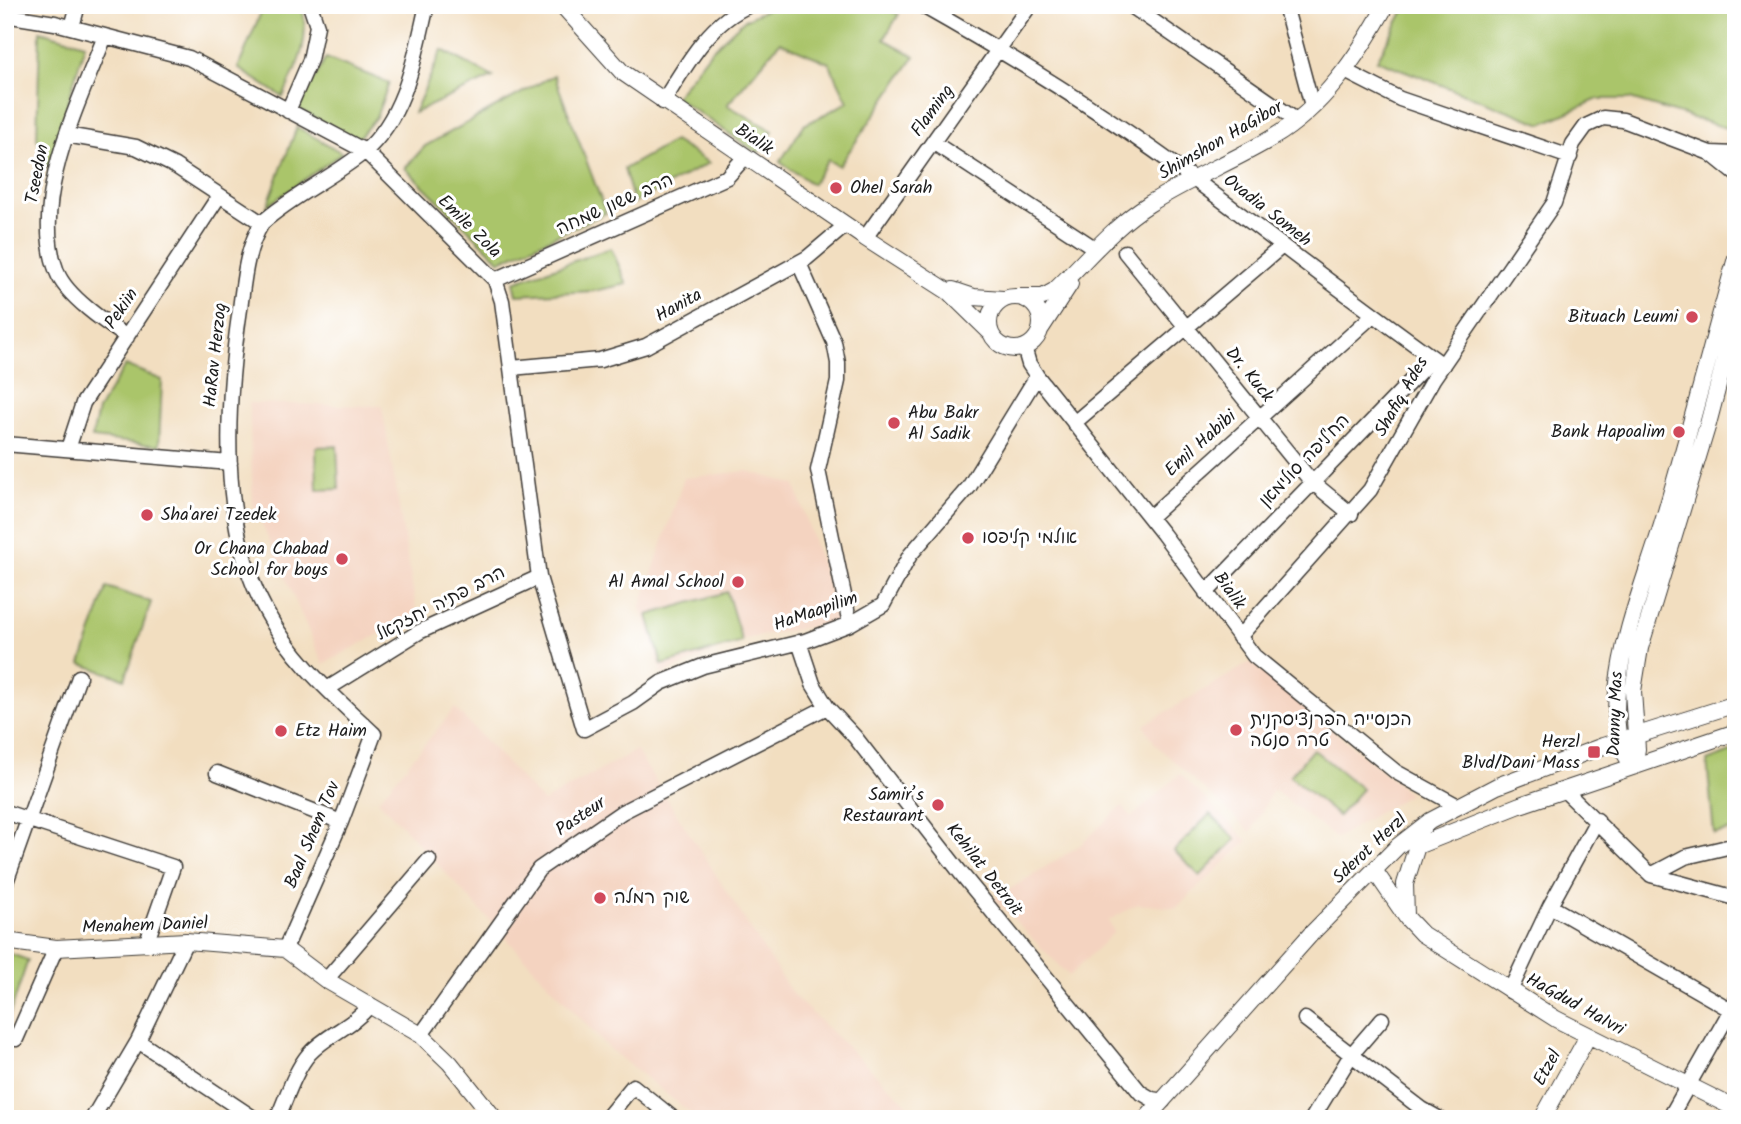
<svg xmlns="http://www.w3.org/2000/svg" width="1741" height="1124" viewBox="0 0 1741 1124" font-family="Kalam,'Playpen Sans Hebrew',sans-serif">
<rect width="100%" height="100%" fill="#fff"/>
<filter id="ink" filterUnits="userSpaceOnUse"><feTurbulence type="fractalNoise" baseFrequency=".0143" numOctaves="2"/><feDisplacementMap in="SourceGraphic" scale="14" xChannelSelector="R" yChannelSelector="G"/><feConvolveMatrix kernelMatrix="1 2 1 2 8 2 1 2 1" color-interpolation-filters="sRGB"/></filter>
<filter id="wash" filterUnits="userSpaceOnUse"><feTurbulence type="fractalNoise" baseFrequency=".00686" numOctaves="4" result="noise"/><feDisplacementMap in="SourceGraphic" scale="28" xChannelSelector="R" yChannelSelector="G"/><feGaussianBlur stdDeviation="1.57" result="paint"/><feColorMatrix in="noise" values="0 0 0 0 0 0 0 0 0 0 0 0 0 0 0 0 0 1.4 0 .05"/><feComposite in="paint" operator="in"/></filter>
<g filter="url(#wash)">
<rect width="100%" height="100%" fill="#f2dec0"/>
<path fill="#f4d3c0" d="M249 403 382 406 417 614 323 664 253 504Z
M748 471 795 485 840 621 746 639 662 674 641 606 684 478Z
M1251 662 1410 794 1336 838 1273 789 1251 832 1155 744 1144 725Z
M455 708 543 802 636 750 793 995 923 1119H698L608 1048 378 800Z
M1180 774 1248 841 1176 908 1137 904 1108 921 1114 932 1069 976 994 899 1079 846 1122 806 1132 817Z"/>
<path fill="#aac56b" stroke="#637044" stroke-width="2" d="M264 5H301C312 40 297 66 283 97L238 68Z
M776 5H875L899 14 884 39 915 56 839 166 828 160 812 184 780 162 804 125 848 102 829 63 780 42 727 105 773 131 758 153 675 97 711 51 744 20Z
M1407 5H1736V131L1630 99H1598L1542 124 1377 60Z
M40 31 85 44 48 169 37 138Z
M442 50 493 77 414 113Z
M326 58 389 83 376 117 357 140 298 109Z
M554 75 606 213 500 261 405 168 425 146Z
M297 127 342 153 267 206Z
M674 141 709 163 634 203 624 169Z
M611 248 627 284 594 291 517 295 514 282Z
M125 365 162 380 159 446 92 438 98 410Z
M337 446 339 489 317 490 316 447Z
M107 587 151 602 125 679 81 664Z
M727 592 742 642 662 665 648 615Z
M1313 749 1362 789 1338 816 1290 776Z
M1736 750V829L1714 834 1707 761Z
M1210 814 1236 839 1200 876 1174 851Z
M5 952 28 960 5 1028Z"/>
</g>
<g filter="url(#ink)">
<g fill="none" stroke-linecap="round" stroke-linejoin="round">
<defs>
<path id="minor" d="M921 5C1015 58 1109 116 1195 180 1278 242 1359 305 1443 365
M1130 5 1296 120
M1285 5 1312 106
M5 15 55 23 189 58 365 151 495 280 502 301 539 577 584 729 633 703 661 683 703 666 805 641 850 624 883 605 910 555 969 487 1037 376
M72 27 78 5
M105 36C79 103 29 201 57 272 66 296 106 323 127 337
M1345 71 1400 99 1570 157
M663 102C686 65 709 22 750 5
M288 111 310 60 317 26 310 5
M66 135 136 147 175 166 262 223
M934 143 1096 249
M1711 153 1736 154
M865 238 1030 5
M1125 252 1311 481 1351 514
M799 263 834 342 838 363V381L818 470 850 624
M495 280 727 177 745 157
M1024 347 1029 364 1037 376 1163 534 1254 656 1396 772 1456 805
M511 368 600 360 646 346 807 258 846 225
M1074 423 1281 247
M5 444 230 463
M68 449 83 403 219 196
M1150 517 1372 316
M1206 593 1433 358
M1239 637 1370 490 1433 379 1554 203 1573 144 1586 126 1603 118 1623 120 1710 153 1736 174
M799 642 813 684 827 707 855 737 960 872 1140 1092 1152 1099 1163 1101
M327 689 419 632 539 577
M217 773 341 822
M1565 791 1651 875 1736 898
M5 812 173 867 146 944
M1651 875 1685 857 1736 845
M5 885 79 677
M1550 906 1731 1010
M285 949 341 822 374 734C335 697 292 660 266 611 218 525 226 403 240 309 244 279 246 249 262 223 293 195 332 178 364 152 406 116 415 56 427 5
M326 980 429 860
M1510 991 1550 906 1597 820
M1305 1019 1422 1109 1440 1119
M421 1035 539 869 622 812 827 707
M16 1039 56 948
M138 1041 255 1119
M92 1119 138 1041 186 941
M277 1119C286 1099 295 1070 309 1054 328 1033 350 1029 370 1005
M606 1119 633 1086 674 1119
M1312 1119 1351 1055 1382 1019
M1669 1119 1736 1001"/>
<path id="tertiary" d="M562 5 622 72 865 238 949 292 990 332
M953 290 974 297 1003 299
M1020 297H1043L1054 291C1085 262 1112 227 1149 204 1188 179 1232 162 1272 138 1323 108 1358 56 1386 5
M989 323a26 26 0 1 1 52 0a26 26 0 1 1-52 0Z
M1040 330 1070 284
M1634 766C1615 747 1615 716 1617 691 1623 630 1648 573 1665 515 1690 430 1712 344 1736 258
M1634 766 1637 749 1633 691 1640 648 1708 424 1736 317
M1374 870 1407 918 1422 934 1556 1019 1736 1109
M1406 916 1405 884 1417 846 1520 805 1736 732
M5 941 56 948 186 941 285 949 326 980 421 1035 450 1063 495 1119
M1146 1119 1311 934 1398 846 1430 821 1497 786 1603 746 1736 704
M1542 1119 1588 1036"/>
</defs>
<use href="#minor" stroke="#3c3935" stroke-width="17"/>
<use href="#tertiary" stroke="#3c3935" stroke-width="18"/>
<use href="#minor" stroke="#fff" stroke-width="14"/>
<use href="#tertiary" stroke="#fff" stroke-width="16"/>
</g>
</g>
<g fill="#d1495b" stroke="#fff" stroke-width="2.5">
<circle cx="836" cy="188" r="7"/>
<circle cx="1692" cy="317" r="7"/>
<circle cx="894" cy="423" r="7"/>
<circle cx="1679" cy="432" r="7"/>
<circle cx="147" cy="515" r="7"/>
<circle cx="968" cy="538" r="7"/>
<circle cx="342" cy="559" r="7"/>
<circle cx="738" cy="582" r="7"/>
<circle cx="1236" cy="730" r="7"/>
<circle cx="281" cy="731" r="7"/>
<rect x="1587" y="745" width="14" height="14" rx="3.5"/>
<circle cx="938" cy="805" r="7"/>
<circle cx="600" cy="898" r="7"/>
</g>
<g text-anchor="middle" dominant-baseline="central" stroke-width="6" stroke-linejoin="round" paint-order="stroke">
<g font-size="18" fill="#1c1c1c" stroke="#fff">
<text transform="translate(933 111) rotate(-54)">Flaming</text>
<text transform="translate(754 140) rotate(34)">Bialik</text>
<text transform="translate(1221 141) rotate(-30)">Shimshon HaGibor</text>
<text transform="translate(38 174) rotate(-79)">Tseedon</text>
<text transform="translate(615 205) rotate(-24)">הרב ששון שמחה</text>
<text transform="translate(1267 211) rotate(38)">Ovadia Someh</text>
<text transform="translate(469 227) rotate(45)">Emile Zola</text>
<text transform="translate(679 306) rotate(-29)">Hanita</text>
<text transform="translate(122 309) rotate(-56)">Pekiin</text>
<text transform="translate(216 355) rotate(-84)">HaRav Herzog</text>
<text transform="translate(1249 375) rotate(51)">Dr. Kuck</text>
<text transform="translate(1402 397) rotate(-60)">Shafiq Ades</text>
<text transform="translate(1201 444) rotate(-42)">Emil Habibi</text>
<text transform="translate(1305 461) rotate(-46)">הח'ליפה סולימאן</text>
<text transform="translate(1229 591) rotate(54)">Bialik</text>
<text transform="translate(441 604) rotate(-27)">הרב פתיה יחזקאל</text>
<text transform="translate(816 612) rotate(-19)">HaMaapilim</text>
<text transform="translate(1616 714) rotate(-88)">Danny Mas</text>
<text transform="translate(581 817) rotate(-34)">Pasteur</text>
<text transform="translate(313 835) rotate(-67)">Baal Shem Tov</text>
<text transform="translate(1370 849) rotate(-43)">Sderot Herzl</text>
<text transform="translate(984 870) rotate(52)">Kehilat Detroit</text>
<text transform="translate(145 926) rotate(-2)">Menahem Daniel</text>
<text transform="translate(1575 1005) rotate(29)">HaGdud HaIvri</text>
<text transform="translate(1548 1068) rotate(-61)">Etzel</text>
</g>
<g font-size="18" fill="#1c1c1c" stroke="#fff" text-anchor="start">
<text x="850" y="188">Ohel Sarah</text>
<text x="1678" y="317" text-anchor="end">Bituach Leumi</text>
<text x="908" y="413">Abu Bakr<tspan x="908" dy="21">Al Sadik</tspan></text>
<text x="1665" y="432" text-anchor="end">Bank Hapoalim</text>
<text x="161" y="515">Sha'arei Tzedek</text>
<text x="982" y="538">אולמי קליפסו</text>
<text x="328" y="549" text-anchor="end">Or Chana Chabad<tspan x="328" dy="21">School for boys</tspan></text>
<text x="724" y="582" text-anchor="end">Al Amal School</text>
<text x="1250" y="720">הכנסייה הפרנציסקנית<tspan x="1250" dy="21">טרה סנטה</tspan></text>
<text x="295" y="731">Etz Haim</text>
<text x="1580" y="742" text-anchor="end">Herzl<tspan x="1580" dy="21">Blvd/Dani Mass</tspan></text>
<text x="924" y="795" text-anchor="end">Samir’s<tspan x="924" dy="21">Restaurant</tspan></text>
<text x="614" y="898">שוק רמלה</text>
</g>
</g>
<rect width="1741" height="1124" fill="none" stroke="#fff" stroke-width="28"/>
</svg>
